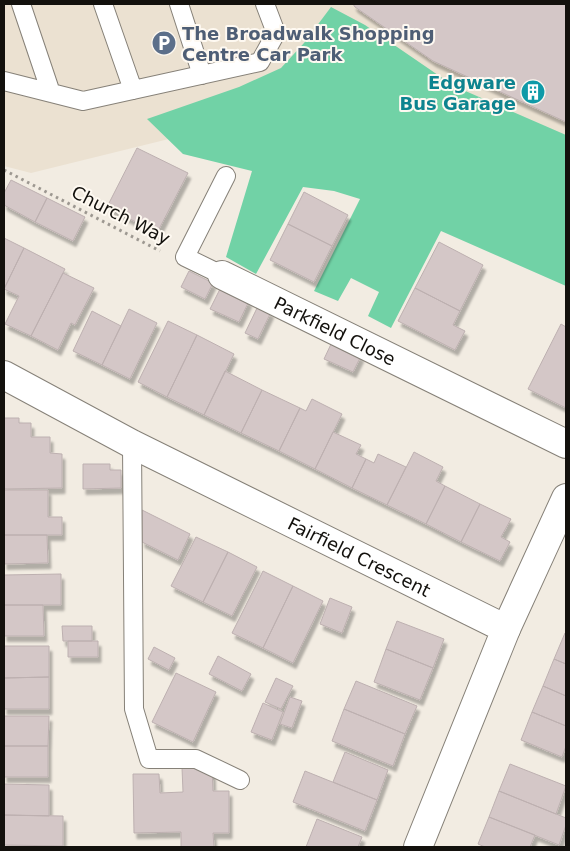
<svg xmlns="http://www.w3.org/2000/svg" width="570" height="851" viewBox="0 0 570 851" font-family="'DejaVu Sans',sans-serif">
<defs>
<filter id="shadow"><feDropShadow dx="3" dy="5.5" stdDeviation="1" flood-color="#0004"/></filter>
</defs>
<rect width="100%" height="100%" fill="#f2ece2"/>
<path fill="#ebe1d1" d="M4 4H566V214L355 93 31 173 4 166Z"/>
<path fill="#71d2a6" d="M331 7 365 25 454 86 566 135V286L441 231 391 328 368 316 379 292 351 278 338 301 314 291 360 199 334 191 303 187 256 274 226 257 252 171 183 154 147 119 239 87 281 68 304 43Z"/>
<path fill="#d4c7c7" stroke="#bdb0b0" filter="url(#shadow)" d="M353 4H566V122L433 61 355 7Z
M137 148 188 173 157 233 107 207Z
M11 180 47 198 35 222 4 205V193Z
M304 192 348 215 332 246 288 224Z
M47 198 85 217 73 241 35 222Z
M288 224 332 246 314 282 270 260Z
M4 238 24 248 4 289Z
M439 242 483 265 460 311 415 288Z
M24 248 65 269 31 336 5 324 19 296 4 289Z
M189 271 213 283 205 299 181 287Z
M63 273 94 288 75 325 71 323 58 350 31 336Z
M221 287 249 301 239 322 210 309Z
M415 288 460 311 453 325 465 331 455 350 398 321Z
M258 306 271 312 258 339 245 333Z
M129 309 157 323 130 379 102 365Z
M92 311 121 326 102 365 73 351Z
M168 321 197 335 167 397 138 382Z
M561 324 566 327V408L528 389Z
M197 335 234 354 204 415 167 397Z
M332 342 361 356 353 372 324 359Z
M225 371 262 390 241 433 204 415Z
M262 390 300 408 279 451 241 433Z
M312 399 342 414 315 469 279 451 300 408 306 411Z
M4 418H19V423H31V437H50V453L62 454V488L4 489Z
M333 432 361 445 356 454 366 459 352 488 315 469Z
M414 452 443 467 436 481 445 486 426 524 387 505Z
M378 454 406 467 387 505 352 488 366 459 374 463Z
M83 464H110V470H121V488L83 489Z
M445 486 480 504 461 542 426 524Z
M4 490H48V517H62V535H4Z
M480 504 511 519 501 537 510 542 500 561 461 542Z
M142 510 190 534 178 560 142 542Z
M4 535H47L48 563 4 564Z
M196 537 228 552 203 602 171 586Z
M228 552 257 567 232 616 203 602Z
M263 571 293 586 263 648 232 633Z
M61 574V605H4V575Z
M293 586 323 601 293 663 263 648Z
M330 598 352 607 342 633 320 624Z
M4 605H43L44 636H4Z
M397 621 444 639 433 668 386 649Z
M62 626H92V641H63Z
M565 633H566V664L554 659Z
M68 641H98V657H68Z
M4 646H49V677L4 678Z
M154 647 175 658 169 670 148 659Z
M386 649 433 668 420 700 374 682Z
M218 656 251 674 242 691 209 674Z
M554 659 566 664V696L543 686Z
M176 673 216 692 193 742 152 722Z
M49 677V709H4V678Z
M276 678 293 686 281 709 265 702Z
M356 681 417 706 405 734 344 709Z
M543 686 566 696V726L532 712Z
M290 697 302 701 292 728 280 724Z
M263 703 283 712 272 740 251 732Z
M344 709 405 734 393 766 332 741Z
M532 712 566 726V746L562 757 521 740Z
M4 716H49L48 746H4Z
M4 746H48V777H4Z
M345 752 388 770 377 800 333 782Z
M510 764 566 786 556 814 499 791Z
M182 768H212L213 791H229V833H213L214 847H181V832L134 833 133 774H159L160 793 183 792Z
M305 771 377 800 365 831 293 802Z
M4 784 49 785V816L4 815Z
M499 791 566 818V825L559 845 489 817Z
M4 815 63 816V846L4 845Z
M489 817 535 835 530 847H485L478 844Z
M317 819 362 837 358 847H306Z"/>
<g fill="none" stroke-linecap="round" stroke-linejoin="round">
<defs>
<path id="lane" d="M21 4 51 93
M103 4 133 90
M179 4 202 75
M4 81 83 101 260 62 276 33 265 4
M222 275 185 257 226 176
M132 444 134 709 149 759H196L240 780"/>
<g id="street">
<path id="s1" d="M222 275 566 444"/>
<path id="s2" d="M4 375 132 444 506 629 418 847"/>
<path d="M506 629 566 498"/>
</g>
</defs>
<use href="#lane" stroke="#868178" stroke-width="20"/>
<use href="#street" stroke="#868178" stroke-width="30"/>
<path stroke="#9d9891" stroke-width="3" stroke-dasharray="2.5 4" stroke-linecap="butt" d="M4 170 160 251"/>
<use href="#lane" stroke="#fff" stroke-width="18"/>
<use href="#street" stroke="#fff" stroke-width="28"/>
</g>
<defs>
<symbol id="parking-disc" viewBox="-11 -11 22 22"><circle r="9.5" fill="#5c6f8a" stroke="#fef9f1"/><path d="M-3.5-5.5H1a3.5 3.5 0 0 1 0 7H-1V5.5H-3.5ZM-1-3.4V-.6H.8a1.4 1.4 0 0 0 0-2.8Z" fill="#fff"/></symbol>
<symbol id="building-disc" viewBox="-11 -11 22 22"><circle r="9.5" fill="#0f9aa8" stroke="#fef9f1"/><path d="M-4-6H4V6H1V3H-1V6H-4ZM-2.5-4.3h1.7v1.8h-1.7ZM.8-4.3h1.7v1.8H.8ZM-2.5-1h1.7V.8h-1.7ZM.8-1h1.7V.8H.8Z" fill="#fff"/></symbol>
</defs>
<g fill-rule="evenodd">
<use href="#parking-disc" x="150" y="29" width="28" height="28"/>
<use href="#building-disc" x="519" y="78" width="28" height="28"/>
</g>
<g text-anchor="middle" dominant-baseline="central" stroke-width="4" stroke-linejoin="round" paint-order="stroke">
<g font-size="18" font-weight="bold" fill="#4e5e75" stroke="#fef9f1" text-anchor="start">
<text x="182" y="33">The Broadwalk Shopping<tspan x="182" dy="21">Centre Car Park</tspan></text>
</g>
<g font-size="18" font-weight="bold" fill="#0d838f" stroke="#fef9f1" text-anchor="end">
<text x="516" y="82">Edgware<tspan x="516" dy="21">Bus Garage</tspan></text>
</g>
<g font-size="18" fill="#13110d" stroke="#fef9f1">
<text transform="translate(121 215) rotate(27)">Church Way</text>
<text stroke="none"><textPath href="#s1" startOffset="126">Parkfield Close</textPath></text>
<text stroke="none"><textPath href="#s2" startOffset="399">Fairfield Crescent</textPath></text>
</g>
</g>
<rect width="570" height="851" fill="none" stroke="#13110d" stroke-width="10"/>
</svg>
